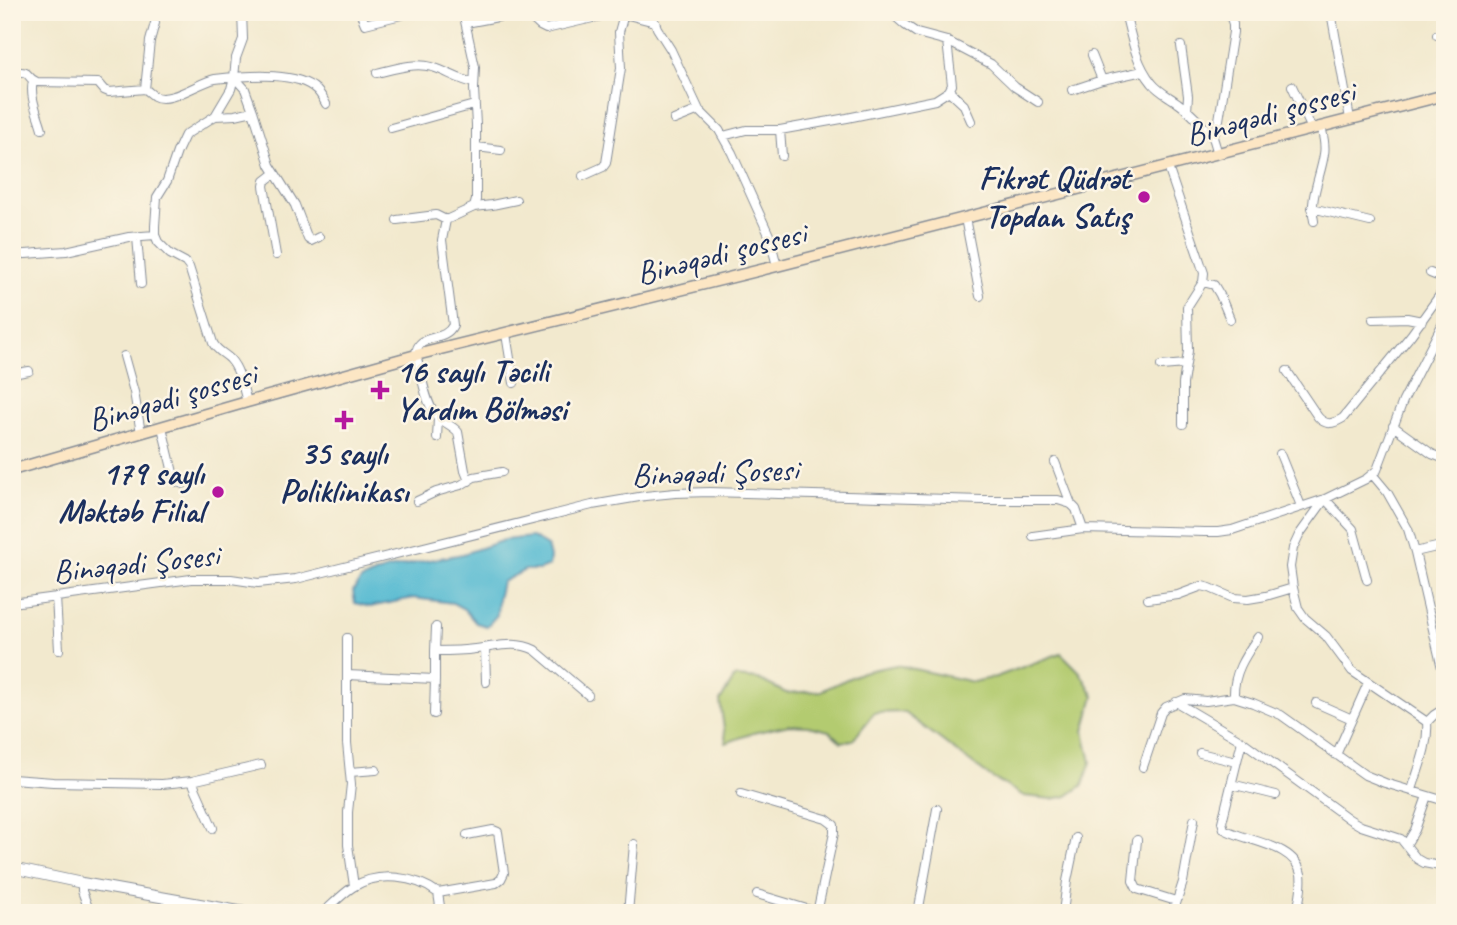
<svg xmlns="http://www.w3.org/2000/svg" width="1457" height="925" viewBox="0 0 1457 925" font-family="Caveat,sans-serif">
<rect width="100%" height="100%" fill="#fcf5e5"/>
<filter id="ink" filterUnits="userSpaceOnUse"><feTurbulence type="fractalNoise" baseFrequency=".0143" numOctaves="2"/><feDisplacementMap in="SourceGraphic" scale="14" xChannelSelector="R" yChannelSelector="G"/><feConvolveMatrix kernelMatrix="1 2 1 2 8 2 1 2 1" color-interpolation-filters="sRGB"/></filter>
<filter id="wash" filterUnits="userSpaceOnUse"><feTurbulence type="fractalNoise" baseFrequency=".00686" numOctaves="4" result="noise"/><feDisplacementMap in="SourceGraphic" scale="28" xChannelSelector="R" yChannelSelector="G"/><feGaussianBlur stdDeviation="1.57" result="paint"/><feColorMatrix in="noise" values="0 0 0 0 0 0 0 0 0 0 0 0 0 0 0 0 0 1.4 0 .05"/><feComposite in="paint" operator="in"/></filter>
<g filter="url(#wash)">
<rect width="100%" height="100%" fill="#f2e9ce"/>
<path fill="#b3cb70" stroke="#677d67" stroke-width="2" d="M1061 653 1080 672 1094 696 1084 731 1091 762 1083 785 1067 796 1052 799 1024 796 989 776 904 712 874 713 853 740 841 742 829 731 808 726 789 725 753 733 726 743 720 701 735 677 758 679 786 693 821 691 862 672 896 665 973 682 996 677Z"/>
<path fill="#53b9d1" stroke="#377498" stroke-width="2" d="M532 537 547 546 550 557 549 566 539 570H525L502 582 498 599 497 615 487 626 476 623 464 609 453 603 413 598 370 607 355 603 353 591 361 580 384 570 429 560 463 554 504 540Z"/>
</g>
<g filter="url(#ink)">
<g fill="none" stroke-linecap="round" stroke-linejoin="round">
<defs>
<path id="minor" d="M101 12 102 13
M242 12 243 39 236 58 234 77 231 89 215 116 185 135 177 152 167 181 157 197 155 226V235L158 242 170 254 185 262 189 267 213 343C217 351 224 353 230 359 240 370 243 388 247 402
M360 12 365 24 413 12
M463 12 475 67 474 89 476 125V200L474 207 446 220 442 240 453 325C444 344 417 331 416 355 421 371 425 402 435 414 441 422 451 424 458 432L465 471 469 481
M894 12 897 18 905 25 917 33 947 41 991 64 1015 87 1038 102
M1125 12C1131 36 1136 64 1152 83 1159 92 1169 96 1178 103 1187 109 1207 129 1213 138 1215 142 1216 149 1218 153
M1331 12 1350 119
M466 23 525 12 540 26 546 29 614 13 624 14 655 22 657 28 671 50 699 110 719 130 732 153 769 235 777 266
M1437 35 1445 34
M1181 46 1188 96 1187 111
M1092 55 1102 80
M12 73C33 69 24 77 37 82L98 83 104 90 109 92 145 89C148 91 151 94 154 96 169 105 199 82 215 79 242 76 291 71 313 87 319 91 323 98 326 104
M377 73C394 69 414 62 432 67 446 71 459 80 474 83
M234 77 245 89 253 111 270 165 295 205 308 239 311 241 319 237
M33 81C29 97 38 114 42 129
M1292 86 1312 129
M145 89 150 41 155 23
M1072 90 1102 80 1143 71
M949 91 964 105 971 121
M215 116 235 115 253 111
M674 120 699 110
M391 128 474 105
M780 130 782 156
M723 136 746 130H780L847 118 935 100 949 91 952 85 947 41
M1213 138 1219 120 1233 32V24L1229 12
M476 147 501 150
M1168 167 1204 273 1203 282 1187 307 1188 351 1183 384V424
M274 174 265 181 264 186 276 255
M583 176 603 167 606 163 621 68 619 32 624 14
M474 207 492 205 516 200
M1312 208 1370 222
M965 218 980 296
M397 220 436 215 446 220
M1314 221C1309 198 1321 176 1324 154 1326 145 1323 135 1321 126
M137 237 141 284
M12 255 66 251 129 237 155 235
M1430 273 1445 279
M1203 282 1214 285 1220 295 1230 319
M1373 319 1407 318 1422 321
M506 334 514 383
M124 356 134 392 141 433
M1161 366 1186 364
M1287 371 1318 417C1326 426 1333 424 1343 418L1411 335 1445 288
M12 374 29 371
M1393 426 1432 454 1445 459
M162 427 175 481 183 484
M437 438 438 418
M1280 454 1301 506
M1055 462 1071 504
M1372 474 1387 492 1408 529 1415 552 1445 681
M417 501 436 492 461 485 474 477 502 472
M1033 536 1083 529
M1415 552 1445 545
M1367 580 1353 529 1325 499 1299 535 1293 548 1290 567 1293 588 1298 608 1305 618 1326 636 1352 671 1427 722C1429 745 1418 769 1412 790
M56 597 59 650
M1148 599 1178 595 1202 586 1210 588 1233 598 1248 599 1266 596 1293 588
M12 603 191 579H231L258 583 296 579 592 505 645 496 675 493 710 492 982 500H1058L1071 504 1076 509 1083 529 1205 532H1218L1232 530 1325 499 1366 479 1377 470 1403 401 1445 319
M485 648 486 682
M435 651 436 627
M347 675V638
M1234 697C1233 673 1245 656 1258 637
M1176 702 1242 741
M1316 703 1352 719
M434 714 435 679
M1427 722 1434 715 1445 708
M1200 753 1236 762
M1336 755 1368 683
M1143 767 1161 713 1166 707 1185 699 1206 701 1234 697 1253 703 1281 715 1365 775 1385 783 1445 801
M350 772 376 770
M12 779 53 782 162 784 192 781 261 765
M192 781 213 828
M1231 784 1276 795
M741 794 826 819 834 825V833L817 913
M1137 840 1133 881 1137 889 1176 901
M1406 845 1415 830 1427 796
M82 883V891L90 913
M354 886 348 845V812L351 784 347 743V675L435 679V651C448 651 462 651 475 649 496 647 515 640 535 650L588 695
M438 893 441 913
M757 894 817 912
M323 913C333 904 342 894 353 887 378 871 416 876 438 893L496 883 501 879 504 873 498 832 493 830 467 835
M628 913 634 844
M918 913 937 809
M1063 913 1067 881 1076 838
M1173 913 1183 882 1194 820
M1297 913C1299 900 1303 887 1301 874 1295 844 1247 842 1224 829L1222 822 1242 741 1349 819 1361 826 1401 839 1417 859 1424 863 1445 867"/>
<path id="tertiary" d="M12 868 82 883 250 913"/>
<path id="secondary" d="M12 470 247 402 416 355 777 266 1445 95"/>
</defs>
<use href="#minor" stroke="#868c96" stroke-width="10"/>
<use href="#tertiary" stroke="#868c96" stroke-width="12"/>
<use href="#secondary" stroke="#868c96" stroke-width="13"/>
<use href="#minor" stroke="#fff" stroke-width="8"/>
<use href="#tertiary" stroke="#fff" stroke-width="10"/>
<use href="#secondary" stroke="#fce6c4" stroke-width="10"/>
</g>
</g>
<g fill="#b5179e" stroke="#fcf5e5" stroke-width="2.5">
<circle cx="1144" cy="197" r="7"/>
<path d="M376.5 379.5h7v7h7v7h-7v7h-7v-7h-7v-7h7z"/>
<path d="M340.5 409.5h7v7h7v7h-7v7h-7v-7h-7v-7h7z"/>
<circle cx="218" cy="492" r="7"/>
</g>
<g text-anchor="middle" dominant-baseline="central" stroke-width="5" stroke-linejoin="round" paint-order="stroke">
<g font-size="33" fill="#1b2f5e" stroke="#fcf5e5">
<text transform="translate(1270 113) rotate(-15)">Binəqədi şossesi</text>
<text transform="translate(721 253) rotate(-14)">Binəqədi şossesi</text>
<text transform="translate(172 397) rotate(-16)">Binəqədi şossesi</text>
<text transform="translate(715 472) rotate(-2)">Binəqədi Şosesi</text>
<text transform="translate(136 563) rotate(-6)">Binəqədi Şosesi</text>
</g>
<g font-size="33" font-weight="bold" fill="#1b2f5e" stroke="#fcf5e5" text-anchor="end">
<text x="1130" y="178">Fikrət Qüdrət<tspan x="1130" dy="38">Topdan Satış</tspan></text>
<text x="396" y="371" text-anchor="start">16 saylı Təcili<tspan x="396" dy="38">Yardım Bölməsi</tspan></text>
<text x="344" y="453" text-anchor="middle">35 saylı<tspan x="344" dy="38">Poliklinikası</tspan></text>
<text x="204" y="473">179 saylı<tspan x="204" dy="38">Məktəb Filial</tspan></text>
</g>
</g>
<rect width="1457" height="925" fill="none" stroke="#fcf5e5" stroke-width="42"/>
</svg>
